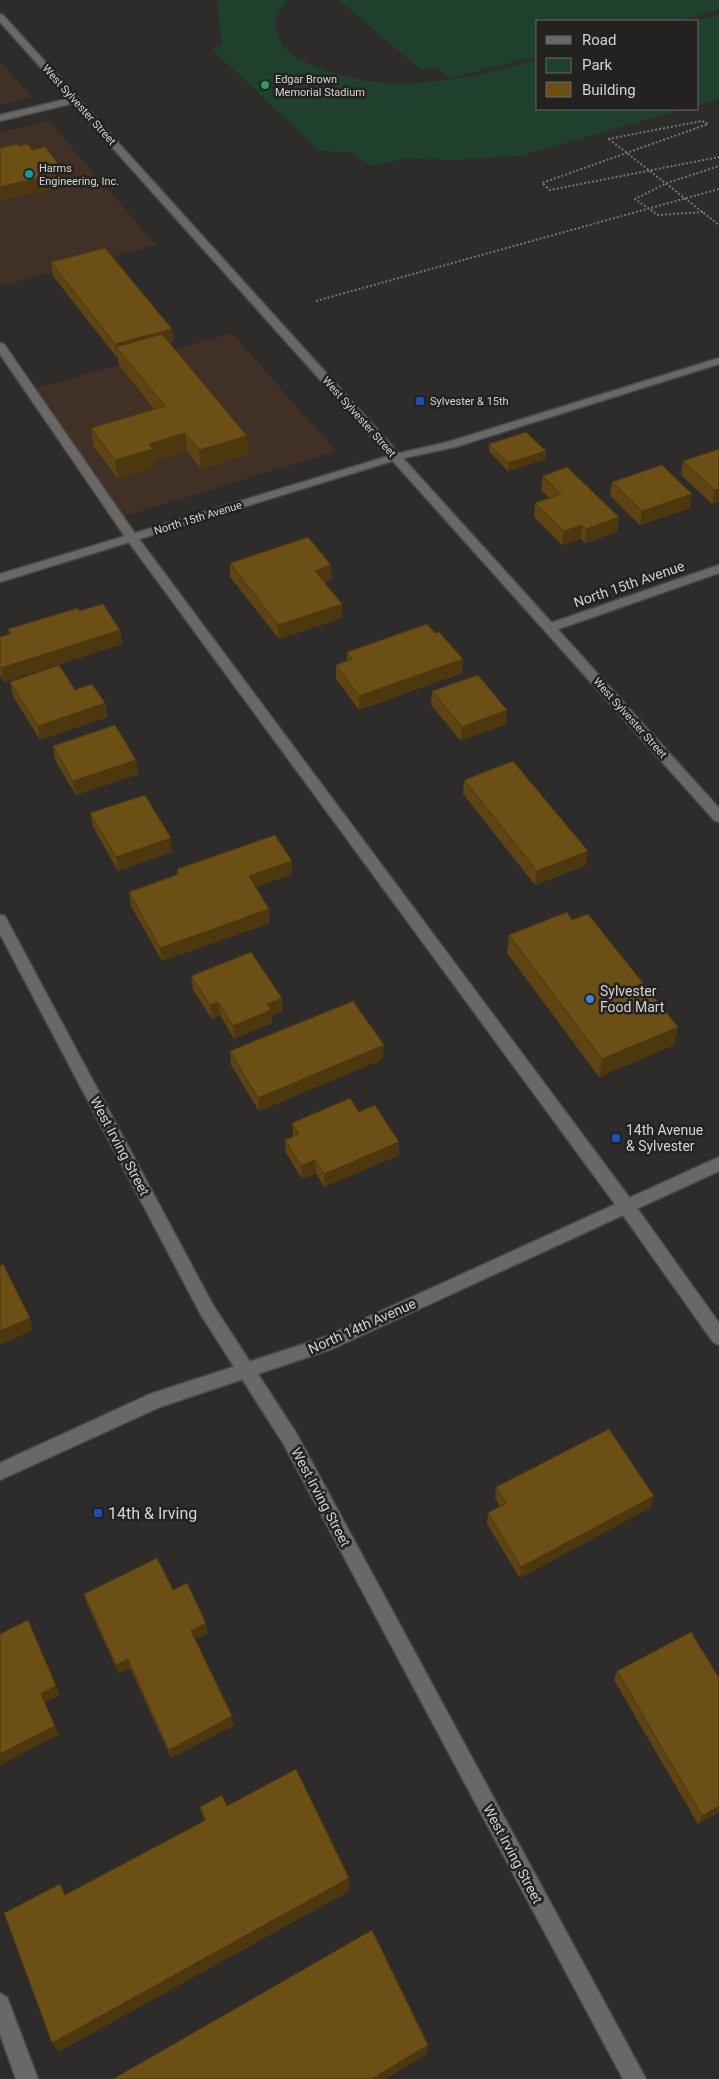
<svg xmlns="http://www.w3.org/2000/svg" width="719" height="2079" viewBox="0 0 719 2079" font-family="Roboto,sans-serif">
<rect width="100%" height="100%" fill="#2d2c2a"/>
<path fill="#403025" d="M0 61 32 97 0 105Z
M49 121 156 245 0 286V132Z
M232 333 336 451 122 517 30 390Z"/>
<path fill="#20402e" d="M220 0H288C275 17 271 23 282 44 289 57 304 61 317 67 392 98 463 79 538 60V109H684L519 156 455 160 409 158 371 166 352 152 319 151 212 49 222 45 217 3Z
M339 0H719V10L676 21H538V56L450 78 436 67 421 70Z
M719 15V99L698 105V21H693Z"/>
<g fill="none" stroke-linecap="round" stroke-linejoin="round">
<defs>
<path id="service" d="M0 343 4 344 136 535 632 1201 719 1323V1345L713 1342 620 1211 128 541 0 354Z
M719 358V364L455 447 395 460 389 457 391 455 448 442Z
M0 1993 7 1997 38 2079H16L0 2034Z"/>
<path id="minor" d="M75 97 78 98V102L0 121V115Z
M395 454 399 455 401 457 399 459 0 582V574Z
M719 565V573L553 631 549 632 543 628 545 625Z
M0 915 5 916 7 920 213 1305 295 1431 646 2079H623L283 1443 201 1315 0 934Z"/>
<path id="tertiary" d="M0 14 3 15 719 808V822L714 820 0 22Z
M719 1157V1171L332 1349 160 1407 0 1480V1463L150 1394 322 1338Z"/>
</defs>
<use href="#service" stroke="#4a4947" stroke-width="3"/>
<use href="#minor" stroke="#4a4947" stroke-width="3"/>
<use href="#tertiary" stroke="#4a4947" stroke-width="3"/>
<path stroke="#767573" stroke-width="2" stroke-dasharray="2 2" stroke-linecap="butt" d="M608 139 702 121 708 124 542 183 550 190 719 157
M609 139 719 225
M703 212 658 215 635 199 667 183 719 166
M316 301 719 189"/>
<use href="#service" fill="#6a6866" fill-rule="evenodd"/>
<use href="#minor" fill="#6a6866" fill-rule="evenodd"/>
<use href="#tertiary" fill="#6a6866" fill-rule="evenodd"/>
</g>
<path fill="#5d4412" d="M51 262 172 329 173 342 170 343 247 436 248 454 201 469 187 451 154 461 155 467 118 479 93 446 91 428 154 409 119 365 118 358H117L53 276Z
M489 444 546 451 545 459 508 471 489 451Z
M719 449V502L712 504 681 475 683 461Z
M543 476 617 532 585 543 581 539 562 545 534 517 535 503 549 498 541 490Z
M612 482 690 508 640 525 610 496Z
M230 563 332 579 324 582 342 604V618L279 639 230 577Z
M79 611 120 630 122 644 4 682 0 675V637L9 634 8 629Z
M435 633 463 659 462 673 359 710 336 679V665L347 661V652Z
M10 682 75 690 105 703 107 717 40 740 13 696Z
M432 691 507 710 506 724 461 741 431 705Z
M53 746 136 760 138 774 76 795 55 760Z
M464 780 588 851 586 865 535 885 463 794Z
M90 813 172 852 118 871 93 827Z
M177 869 292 874 256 887 270 923 162 961 131 906 129 892 177 875Z
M572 920 678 1027 674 1045 599 1077 507 953 509 935Z
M191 976 282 998 283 1011 271 1016 272 1023 234 1039 220 1015 212 1019 193 990Z
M230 1051 383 1059 259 1111 231 1065Z
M359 1112 399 1155 324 1187 316 1173 302 1179 286 1153 285 1140 293 1137 292 1123Z
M496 1487 651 1507 520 1578 487 1524 488 1513 500 1507 495 1498Z
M173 1590 208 1633 195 1639 232 1716 234 1725 171 1758 130 1668 119 1674 87 1604 84 1594Z
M617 1671 719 1678V1812L698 1824 614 1680Z
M227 1806 349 1878V1891L58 2052 66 1894 204 1821 200 1807Z"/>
<path fill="#4c370f" d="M65 172 67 186 0 201V187Z
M172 329 173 342 124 356 116 347 118 358H117L115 344Z
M185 433 187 451 154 461 155 467 118 479 115 460 149 444Z
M247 436 248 454 201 469 199 450Z
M546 451 545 459 508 471V463Z
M719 489V502L712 504 715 490Z
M692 494 690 508 640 525 642 511Z
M619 517 617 532 585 543 586 529Z
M582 525 581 539 562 545 564 531Z
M331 565 332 579 315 585V571Z
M342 604V618L279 639 278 625Z
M120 630 122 644 4 682 1 668Z
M463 659 462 673 359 710V696Z
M105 703 107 717 40 740 38 726Z
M507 710 506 724 461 741 462 727Z
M136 760 138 774 76 795 73 781Z
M171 838 172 852 118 871 116 857Z
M588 851 586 865 535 885 537 871Z
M292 861V874L250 889 249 876Z
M269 909 270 923 162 961 160 948Z
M282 998 283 1011 271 1016 272 1023 234 1039 233 1026 267 1004Z
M218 1002 220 1015 212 1019 210 1005Z
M678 1027 674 1045 599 1077 602 1059Z
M384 1045 383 1059 259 1111 258 1098Z
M399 1142V1155L324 1187V1174Z
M315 1160 316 1173 302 1179 301 1166Z
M30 1318 33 1330 0 1345V1331Z
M654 1496 651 1507 520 1578 521 1567Z
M206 1623 208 1633 193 1640 191 1631Z
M128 1659 130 1668 119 1674 116 1665Z
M56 1686 60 1695 45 1703 41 1694Z
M232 1716 234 1725 171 1758 169 1750Z
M55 1726 59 1735 0 1765V1754Z
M719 1806V1812L698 1824 702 1816Z
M349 1878V1891L58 2052 52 2043Z
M428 2045 427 2054 386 2079H372Z"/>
<path fill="#6c4f15" stroke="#4c370f" d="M17 144 19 146 27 144 32 150 45 147 65 172 0 187V148Z
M105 248 172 329 115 344 51 262Z
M162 334 247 436 199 450 185 433 149 444 153 449 115 460 91 428 165 406 116 347Z
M526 432 546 451 508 463 489 444Z
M719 449V489L715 490 683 461Z
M662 465 692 494 642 511 612 482Z
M567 467 619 517 586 529 582 525 564 531 535 503 561 494 543 476Z
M308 537 331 565 315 571 342 604 278 625 230 563Z
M103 604 120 630 1 668 0 666V637L11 634 8 629 78 608 79 611Z
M427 624 435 633 439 632 463 659 359 696 336 665 352 659 347 652Z
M59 665 75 690 92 684 105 703 38 726 10 682Z
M478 675 507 710 462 727 432 691Z
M115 725 136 760 73 781 53 746Z
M513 761 588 851 537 871 464 780Z
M145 795 171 838 116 857 90 813Z
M275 835 292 861 249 876 269 909 160 948 129 892 179 874 177 869Z
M567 912 572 920 588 914 678 1027 602 1059 509 935Z
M251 952 282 998 267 1004 271 1010 233 1026 218 1002 210 1005 191 976Z
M353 1001 384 1045 258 1098 230 1051Z
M350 1098 359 1112 375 1105 399 1142 324 1174 315 1160 301 1166 285 1140 299 1134 292 1123Z
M3 1264 30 1318 0 1331V1266Z
M609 1429 654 1496 521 1567 488 1513 506 1503 496 1487Z
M157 1558 173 1590 187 1583 206 1623 191 1631 232 1716 169 1750 128 1659 116 1665 84 1594Z
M28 1620 56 1686 41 1694 55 1726 0 1754V1634Z
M691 1632 719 1678V1806L702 1816 617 1671Z
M296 1769 349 1878 52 2043 4 1913 60 1884 65 1895 206 1820 200 1807 222 1795 227 1806Z
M372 1930 428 2045 372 2079H113Z"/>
<circle fill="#2e9e5b" stroke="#232220" stroke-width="2" cx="265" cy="85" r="5"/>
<circle fill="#0f9aa8" stroke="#232220" stroke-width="2" cx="29" cy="174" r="5"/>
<g fill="#1a4fb4" stroke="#232220" stroke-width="2">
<rect x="415" y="396" width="10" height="10" rx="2.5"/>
<rect x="611" y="1133" width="10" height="10" rx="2.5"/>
<rect x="93" y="1508" width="10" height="10" rx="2.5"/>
</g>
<circle fill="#3f7fe0" stroke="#232220" stroke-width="2" cx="590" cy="999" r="5"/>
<g text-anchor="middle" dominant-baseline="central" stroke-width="5" stroke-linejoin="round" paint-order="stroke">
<g font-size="11" fill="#d4d3d1" stroke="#232220" text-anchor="start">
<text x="275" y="79">Edgar Brown<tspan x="275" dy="13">Memorial Stadium</tspan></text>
<text x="39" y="168">Harms<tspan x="39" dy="13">Engineering, Inc.</tspan></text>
<text x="430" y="401">Sylvester &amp; 15th</text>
</g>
<g font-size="11" fill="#d4d3d1" stroke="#232220">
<text transform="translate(79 105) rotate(48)">West Sylvester Street</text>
<text transform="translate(359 417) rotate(48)">West Sylvester Street</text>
<text transform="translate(198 518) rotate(-17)">North 15th Avenue</text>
<text transform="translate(630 718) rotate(48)">West Sylvester Street</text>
</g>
<g font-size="14" fill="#d4d3d1" stroke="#232220">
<text transform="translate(629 584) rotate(-19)">North 15th Avenue</text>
<text transform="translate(120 1146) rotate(62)">West Irving Street</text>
<text transform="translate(362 1326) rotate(-24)">North 14th Avenue</text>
<text transform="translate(321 1497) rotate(62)">West Irving Street</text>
<text transform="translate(513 1854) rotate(62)">West Irving Street</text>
</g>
<g font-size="14" fill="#d4d3d1" stroke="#232220" text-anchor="start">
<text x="600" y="991">Sylvester<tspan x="600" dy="16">Food Mart</tspan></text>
<text x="626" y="1130">14th Avenue<tspan x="626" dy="16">&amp; Sylvester</tspan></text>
</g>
<g font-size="16" fill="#d4d3d1" stroke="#232220" text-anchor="start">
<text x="108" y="1513">14th &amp; Irving</text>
</g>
</g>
<rect x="536" y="20" width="162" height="90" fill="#232220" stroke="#6a6967"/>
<rect x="546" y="36" width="25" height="8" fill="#6a6866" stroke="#6a6967"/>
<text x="582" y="45" font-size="15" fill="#d4d3d1">Road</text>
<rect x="546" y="58" width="25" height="15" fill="#20402e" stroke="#6a6967"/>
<text x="582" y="70" font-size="15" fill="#d4d3d1">Park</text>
<rect x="546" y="82" width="25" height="15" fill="#6c4f15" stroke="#6a6967"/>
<text x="582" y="95" font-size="15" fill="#d4d3d1">Building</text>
</svg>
